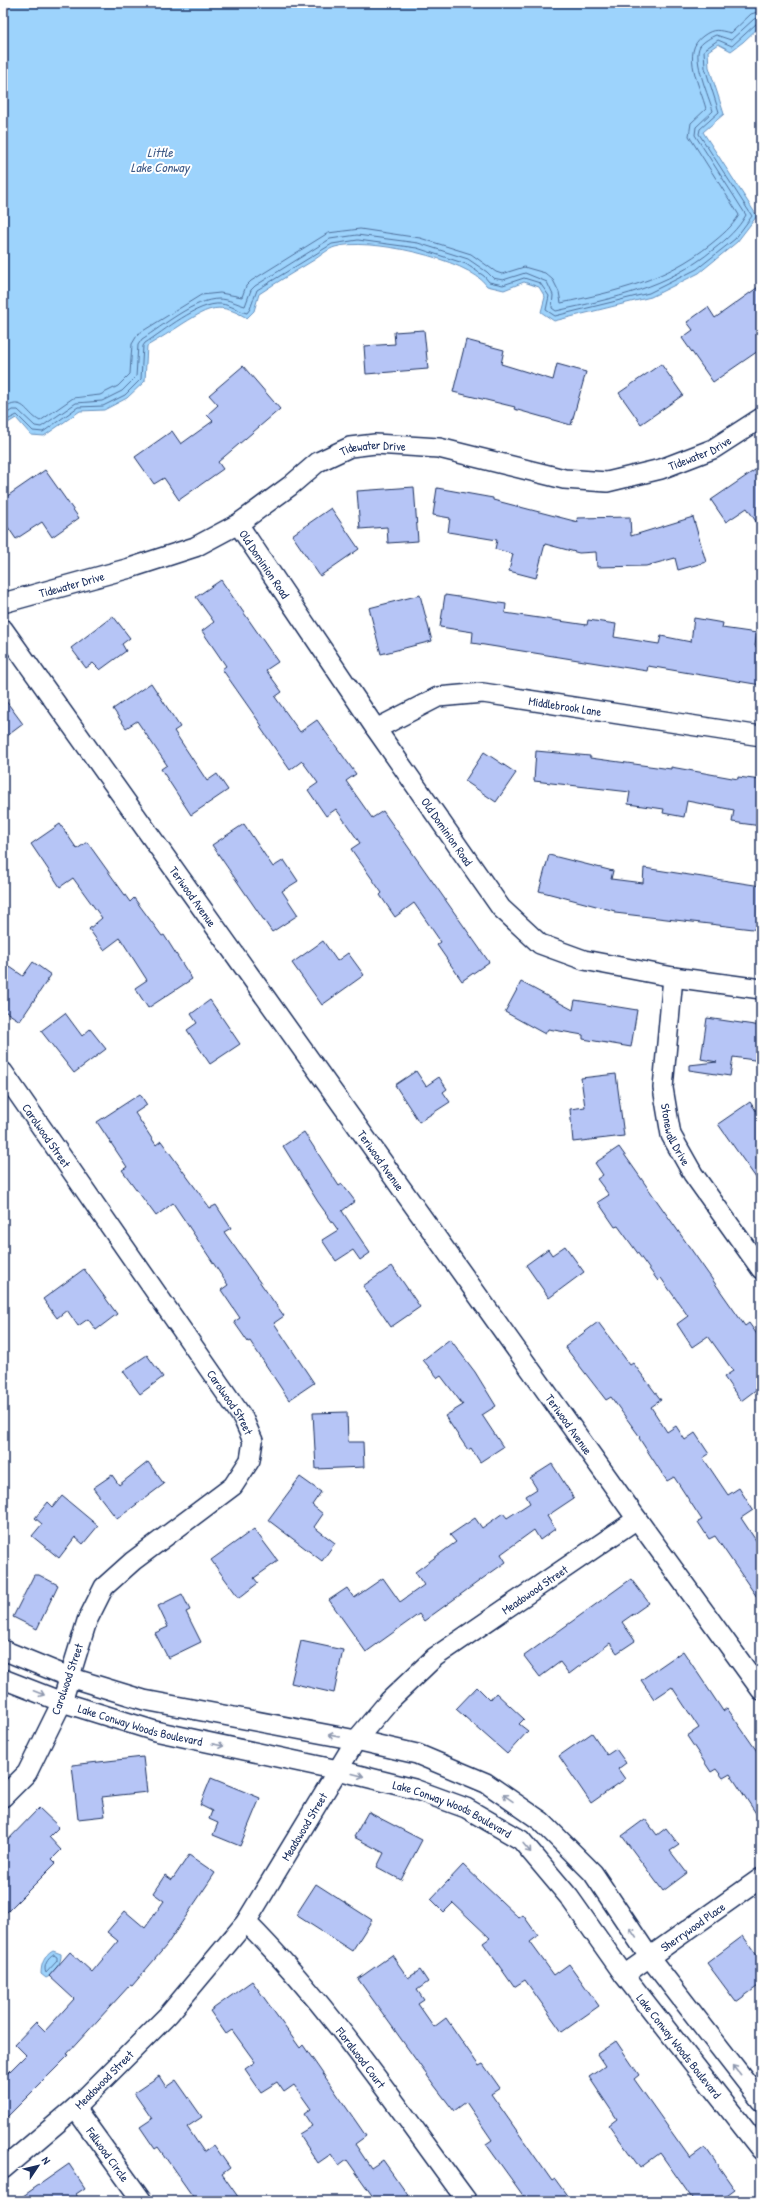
<svg xmlns="http://www.w3.org/2000/svg" width="764" height="2204" viewBox="0 0 764 2204" font-family="'Patrick Hand',sans-serif">
<rect width="100%" height="100%" fill="#fff"/>
<filter id="ink" filterUnits="userSpaceOnUse"><feTurbulence type="fractalNoise" baseFrequency=".025" numOctaves="2"/><feDisplacementMap in="SourceGraphic" scale="8" xChannelSelector="R" yChannelSelector="G"/><feConvolveMatrix kernelMatrix="1 2 1 2 8 2 1 2 1" color-interpolation-filters="sRGB"/></filter>
<g filter="url(#ink)">
<path fill="#9dd3fc" stroke="#6991bd" d="M3 3H761V25L743 42 731 51 718 44 708 51 709 67 724 114 703 132 757 216 737 242 699 273 651 297 554 321 541 312 545 297 539 287 524 282 504 290 487 286C468 258 366 237 335 247 328 249 320 256 314 260 296 271 277 282 259 294L254 311 247 318C219 302 210 307 184 323 172 331 159 339 147 346L145 381 127 398 104 410 80 411 44 436 31 435 16 418 3 426Z
M53 1951 61 1954C62 1962 54 1975 46 1978L41 1974C41 1964 44 1956 53 1951Z"/>
<g fill="none" stroke-linecap="round" stroke-linejoin="round">
<path stroke="#4f719d" stroke-width="1" d="M3 409C24 395 25 413 40 421L73 398 100 395 118 386 130 374 132 344 138 334 201 295 220 293 242 297 246 286 251 281 328 233 360 229 420 238 471 254 496 272 502 274 524 267 545 273 553 280 559 292 561 303C618 291 665 281 711 244 722 235 732 227 739 215L689 136 691 123 706 109C701 88 680 52 703 36 714 28 718 30 731 33L751 14 761 11
M3 416 12 410H18L35 426 41 427 76 403 102 401 122 391 136 377 138 345 142 339C163 326 194 299 219 299 229 299 237 304 245 306L251 290 255 286 330 239 357 235 418 243 468 259 487 272 493 278 503 280 525 273 547 282 553 295 552 308 556 311C615 298 667 288 714 249 727 239 738 229 746 215L695 135 696 127 713 111C709 97 692 59 700 46 703 42 711 37 716 35L731 40 754 19 761 17
M3 422 17 415 33 431 43 432 78 407 103 406 125 395 141 379 143 346 145 343C164 331 198 302 221 304 231 305 238 311 247 313L250 309 257 290 332 244 358 240 417 248 466 264 484 276 489 282 503 285 524 278 540 283 549 296 546 310 555 316 649 293 697 269 735 239 752 216 699 134 700 129 719 112 705 68 704 50 718 40 732 46 757 23 761 22
M54 1955 57 1957V1961L46 1973C43 1967 47 1958 54 1955Z"/>
</g>
<path fill="#b6c5f6" stroke="#1b2f5e" d="M761 285V349L713 382 682 338 693 330 687 322 708 307 715 318Z
M424 330 428 369 366 374 364 346 395 344 394 332Z
M466 340 504 350 501 364 553 380 557 364 586 372 571 425 514 409 515 407 453 392Z
M661 364 683 395 641 424 619 393Z
M243 366 280 409 218 462 223 469 179 500 164 478 154 484 135 457 172 431 181 444 213 421 207 415 218 405 209 395Z
M45 470 79 518 52 537 42 522 16 539 3 520V499Z
M755 470 761 478V529L747 508 726 522 711 500Z
M414 487 418 541 388 543 387 527 360 529 357 491Z
M437 488 493 498V500L578 522 577 518 630 517 631 536 693 517 706 562 678 570 675 558 646 566 597 567 596 552 579 553 545 544 536 578 509 571 513 554 495 549 497 540 448 532 450 518 433 515Z
M331 508 359 549 320 576 292 535Z
M221 580 278 662 266 670 282 692 275 697 300 732 317 720 356 774 346 781 372 818 383 811 489 962 462 981 437 945 441 942 414 903 395 917 380 895 382 893 351 849 360 843 336 809 326 816 308 790 318 783 302 761 290 770 260 727 262 726 222 669 226 666 202 631 214 622 196 597Z
M420 595 432 641 381 654 369 608Z
M445 595 506 604 505 613 587 625 588 620 616 624 614 637 659 644 661 636 691 642 694 618 723 623 722 628 757 633 755 646 761 647V685L648 666 647 671 472 643 473 632 440 627Z
M113 616 130 638 122 644 126 651 100 670 93 663 86 668 71 648Z
M151 683 180 727 174 731 207 781 217 774 228 790 191 815 161 769 167 765 137 721 126 728 113 709Z
M3 697 23 724 3 739Z
M536 751 590 756V758L671 769V767L738 779V777L761 780V826L732 822 734 810 687 801 684 817 663 813 664 809 628 804 630 792 534 781Z
M484 752 516 773 496 802 465 781Z
M60 824 77 849 87 842 130 902 134 898 162 936 164 935 192 979 148 1008 135 988 147 980 120 938 104 950 89 929 102 918 73 878 60 887 31 844Z
M244 824 273 867 284 860 298 881 282 891 298 915 272 932 212 845Z
M549 855 613 871 611 879 643 883 644 868 761 886V930L615 913V911L539 891Z
M323 941 337 961 348 953 364 975 322 1005 292 963Z
M33 962 51 975 20 1021 3 1010V978L10 967 23 976Z
M521 982 573 1010 575 1000 637 1010 631 1047 583 1039V1035L548 1029 545 1034 505 1012Z
M210 1000 240 1044 210 1064 187 1030 197 1023 191 1014Z
M65 1013 82 1036 90 1029 106 1049 74 1073 41 1031Z
M707 1018 761 1026V1061L733 1057 730 1076 689 1070V1065L717 1062 701 1059Z
M416 1071 426 1086 439 1077 447 1089 443 1092 450 1102 419 1122 395 1085Z
M616 1074 624 1136 573 1142 570 1109 585 1107 581 1078Z
M140 1094 147 1105 135 1113 156 1145 161 1141 210 1208 216 1205 231 1228 224 1232 284 1316 274 1323 314 1383 289 1400 250 1341 248 1342 234 1322 240 1318 221 1290 228 1285 173 1203 156 1216 122 1170 127 1167 97 1122Z
M750 1102 761 1118V1185L718 1124Z
M304 1132 339 1186 342 1184 355 1201 342 1211 370 1253 360 1260 353 1250 336 1261 322 1240 338 1230 318 1202 283 1146Z
M619 1147 745 1326 749 1323 761 1340V1386L741 1401 724 1377 733 1371 708 1336 692 1347 677 1324 688 1316 661 1278 658 1281 618 1226 615 1227 598 1202 609 1195 597 1179 603 1175 595 1163Z
M565 1246 584 1272 549 1298 526 1265 548 1249 552 1255Z
M392 1266 420 1307 391 1327 363 1286Z
M84 1269 117 1314 96 1330 88 1319 78 1326 67 1310 57 1318 43 1299Z
M598 1322 630 1365 633 1363 661 1400 651 1407 667 1432 676 1426 685 1440 695 1433 709 1454 703 1458 728 1495 739 1488 753 1510 741 1518 761 1548V1603L715 1536 709 1539 698 1522 702 1520 674 1477 667 1481 639 1438 640 1437 611 1397 606 1400 565 1347Z
M450 1339 475 1372 496 1406 482 1415 503 1447 480 1462 471 1448 468 1450 445 1416 463 1405 441 1376 438 1378 423 1360Z
M147 1355 163 1377 140 1394 123 1371Z
M347 1412 348 1442H363L364 1467 316 1469 313 1413Z
M148 1462 164 1484 117 1519 93 1488 112 1475 119 1485Z
M552 1464 574 1498 547 1516 555 1529 540 1540 534 1530 501 1554 506 1562 482 1579 424 1621 419 1614 366 1652 329 1600 347 1588 354 1598 383 1578 400 1602 424 1585 415 1572 456 1542 450 1535 475 1518 482 1528 503 1513 507 1518 530 1503 526 1496 537 1489 530 1478Z
M300 1477 321 1492 312 1505 323 1514 314 1527 335 1543 322 1561 268 1520Z
M62 1496 98 1526 83 1544 75 1537 59 1558 32 1536 42 1524 35 1518 48 1502 53 1507Z
M254 1529 278 1561 254 1578 258 1583 239 1598 211 1560Z
M34 1575H39L58 1585 37 1629 13 1617Z
M631 1579 649 1603 622 1622 635 1641 617 1653 610 1643 569 1674 560 1662 540 1677 524 1656Z
M182 1594 190 1610 186 1612 201 1642 168 1658 155 1633 168 1627 158 1606Z
M301 1641 343 1650 334 1693 291 1683Z
M683 1651 723 1711 727 1708 761 1757V1821L730 1774 723 1778 716 1769 711 1772 687 1736 699 1728 672 1687 654 1699 641 1680Z
M477 1687 490 1700 496 1693 524 1719 519 1724 528 1731 507 1754 456 1709Z
M592 1733 607 1755 616 1749 626 1763 618 1769 625 1779 591 1803 559 1756Z
M143 1757 147 1792 102 1797 105 1816 78 1819 72 1765Z
M211 1778 260 1798 240 1846 213 1835 218 1823 209 1819 212 1811 200 1805Z
M39 1808 59 1827 49 1837 61 1850 52 1859 56 1863 3 1916V1845Z
M368 1812 422 1840 401 1880 377 1867 384 1853 354 1837Z
M645 1819 657 1835 666 1828 679 1845 670 1851 687 1873 663 1891 622 1836Z
M189 1855 215 1873 166 1946 132 1986 130 1985 67 2054 69 2055 3 2121V2078L26 2055 15 2044 36 2022 45 2031 74 1999 49 1976 70 1952 92 1972 118 1941 107 1932 125 1911 145 1928 164 1901 153 1893 165 1875 172 1880Z
M463 1865 519 1918 523 1915 538 1936 530 1942 554 1975 569 1964 599 2006 562 2032 525 1980 514 1987 483 1943 490 1938 453 1903 444 1912 431 1899Z
M316 1884 372 1920 352 1951 296 1915Z
M743 1936 761 1961V1984L736 2002 707 1963Z
M392 1955 408 1978 420 1970 428 1982 417 1990 424 2000 418 2004 434 2027 446 2018 479 2066 483 2064 500 2088 491 2094 552 2181 555 2179 571 2201H527L486 2144 492 2140 466 2102 454 2111 434 2085 358 1979Z
M252 1981 300 2048 303 2045 366 2136 355 2144 371 2168 383 2160 412 2201H376L347 2160 339 2166 331 2154 318 2163 299 2134 312 2126 304 2114 311 2109 294 2085 284 2092 277 2082 261 2092 245 2069 255 2062 232 2030 226 2034 210 2011Z
M616 2041 639 2075 634 2079 690 2158 705 2147 735 2190 720 2201H694L660 2153 640 2168 609 2125 617 2119 589 2077 605 2066 597 2054Z
M159 2076 166 2087 176 2080 202 2117 187 2127 204 2152 214 2145 230 2168 222 2174 241 2201H196L158 2147 155 2149 140 2127 152 2119 134 2093Z
M69 2164 85 2188 76 2194 80 2201H16Z"/>
<g fill="none" stroke-linecap="round" stroke-linejoin="round">
<defs>
<g id="street">
<path id="s1" d="M238 524 376 729 501 908 540 944 584 960 673 977 761 989"/>
<path id="s2" d="M3 603 130 568 195 547 238 524 290 486 318 462 350 447 375 444 439 448 564 479 607 482 661 469 713 449 761 418"/>
<path id="s3" d="M3 629 637 1519 761 1690"/>
<path id="s4" d="M376 729 438 697 483 693 761 736"/>
<path id="s5" d="M673 977 663 1088 671 1135 693 1174 761 1269"/>
<path id="s6" d="M3 1072 243 1418 253 1441 250 1460 233 1486 133 1561 104 1587 87 1621 62 1702 27 1773 3 1797"/>
<path d="M3 1650 69 1677 144 1700 356 1740 417 1754 486 1783 541 1821 593 1873 650 1958 761 2101"/>
<path id="s7" d="M3 1679 62 1702 155 1731 338 1770 414 1789 466 1808 521 1840 569 1897 624 1975 761 2150"/>
<path id="s8" d="M246 1922C330 2006 396 2105 467 2201"/>
<path id="s9" d="M624 1975 761 1878"/>
<path id="s10" d="M75 2108 142 2201"/>
<path id="s11" d="M3 2169 75 2108 169 2014 246 1922 356 1740 389 1701 435 1657 637 1519"/>
</g>
</defs>
<use href="#street" stroke="#1b2f5e" stroke-width="22"/>
<use href="#street" stroke="#fff" stroke-width="19"/>
</g>
<defs><path id="oneway-shaft" d="M-6 0H5M1.5-3L5.5 0L1.5 3" fill="none" stroke-width="1.6" stroke-linecap="round" stroke-linejoin="round"/></defs>
<g stroke="#8d97ae">
<use href="#oneway-shaft" transform="translate(39 1693) rotate(21)"/>
<use href="#oneway-shaft" transform="translate(334 1736) rotate(-169)"/>
<use href="#oneway-shaft" transform="translate(218 1745) rotate(12)"/>
<use href="#oneway-shaft" transform="translate(358 1775) rotate(14)"/>
<use href="#oneway-shaft" transform="translate(508 1798) rotate(-145)"/>
<use href="#oneway-shaft" transform="translate(527 1848) rotate(50)"/>
<use href="#oneway-shaft" transform="translate(633 1933) rotate(-124)"/>
<use href="#oneway-shaft" transform="translate(737 2070) rotate(-128)"/>
</g>
</g>
<g text-anchor="middle" dominant-baseline="central" stroke-width="4" stroke-linejoin="round" paint-order="stroke">
<g font-size="12" fill="#1b2f5e" stroke="#fff">
<text stroke="none"><textPath href="#s2" startOffset="408">Tidewater Drive</textPath></text>
<text stroke="none"><textPath href="#s2" startOffset="744">Tidewater Drive</textPath></text>
<text stroke="none"><textPath href="#s1" startOffset="48">Old Dominion Road</textPath></text>
<text stroke="none"><textPath href="#s2" startOffset="71">Tidewater Drive</textPath></text>
<text stroke="none"><textPath href="#s4" startOffset="198">Middlebrook Lane</textPath></text>
<text stroke="none"><textPath href="#s1" startOffset="372">Old Dominion Road</textPath></text>
<text stroke="none"><textPath href="#s3" startOffset="328">Teriwood Avenue</textPath></text>
<text stroke="none"><textPath href="#s5" startOffset="160">Stonewall Drive</textPath></text>
<text stroke="none"><textPath href="#s6" startOffset="77">Carolwood Street</textPath></text>
<text stroke="none"><textPath href="#s3" startOffset="652">Teriwood Avenue</textPath></text>
<text stroke="none"><textPath href="#s6" startOffset="401">Carolwood Street</textPath></text>
<text stroke="none"><textPath href="#s3" startOffset="976">Teriwood Avenue</textPath></text>
<text stroke="none"><textPath href="#s11" startOffset="795">Meadowood Street</textPath></text>
<text transform="translate(67 1679) rotate(-71)">Carolwood Street</text>
<text stroke="none"><textPath href="#s7" startOffset="145">Lake Conway Woods Boulevard</textPath></text>
<text stroke="none"><textPath href="#s7" startOffset="469">Lake Conway Woods Boulevard</textPath></text>
<text stroke="none"><textPath href="#s11" startOffset="459">Meadowood Street</textPath></text>
<text stroke="none"><textPath href="#s9" startOffset="84">Sherrywood Place</textPath></text>
<text stroke="none"><textPath href="#s7" startOffset="805">Lake Conway Woods Boulevard</textPath></text>
<text stroke="none"><textPath href="#s8" startOffset="178">Floralwood Court</textPath></text>
<text stroke="none"><textPath href="#s11" startOffset="135">Meadowood Street</textPath></text>
<text stroke="none"><textPath href="#s10" startOffset="57">Fallwood Circle</textPath></text>
</g>
<g font-size="13" font-style="italic" fill="#3c5886" stroke="#fff">
<text x="160" y="152">Little<tspan x="160" dy="15">Lake Conway</tspan></text>
</g>
</g>
<rect width="764" height="2204" fill="none" stroke="#fff" stroke-width="16"/>
<rect x="8" y="8" width="748" height="2188" fill="none" stroke="#1b2f5e" stroke-width="1.5" filter="url(#ink)"/>
<g transform="translate(38 2166) rotate(55)" stroke="#ffffff" stroke-width="3" paint-order="stroke">
<path d="M0-3L7 15L0 10L-7 15Z" fill="#1b2f5e"/>
<text y="-6" font-size="11" font-weight="bold" text-anchor="middle" fill="#1b2f5e">N</text>
</g>
</svg>
